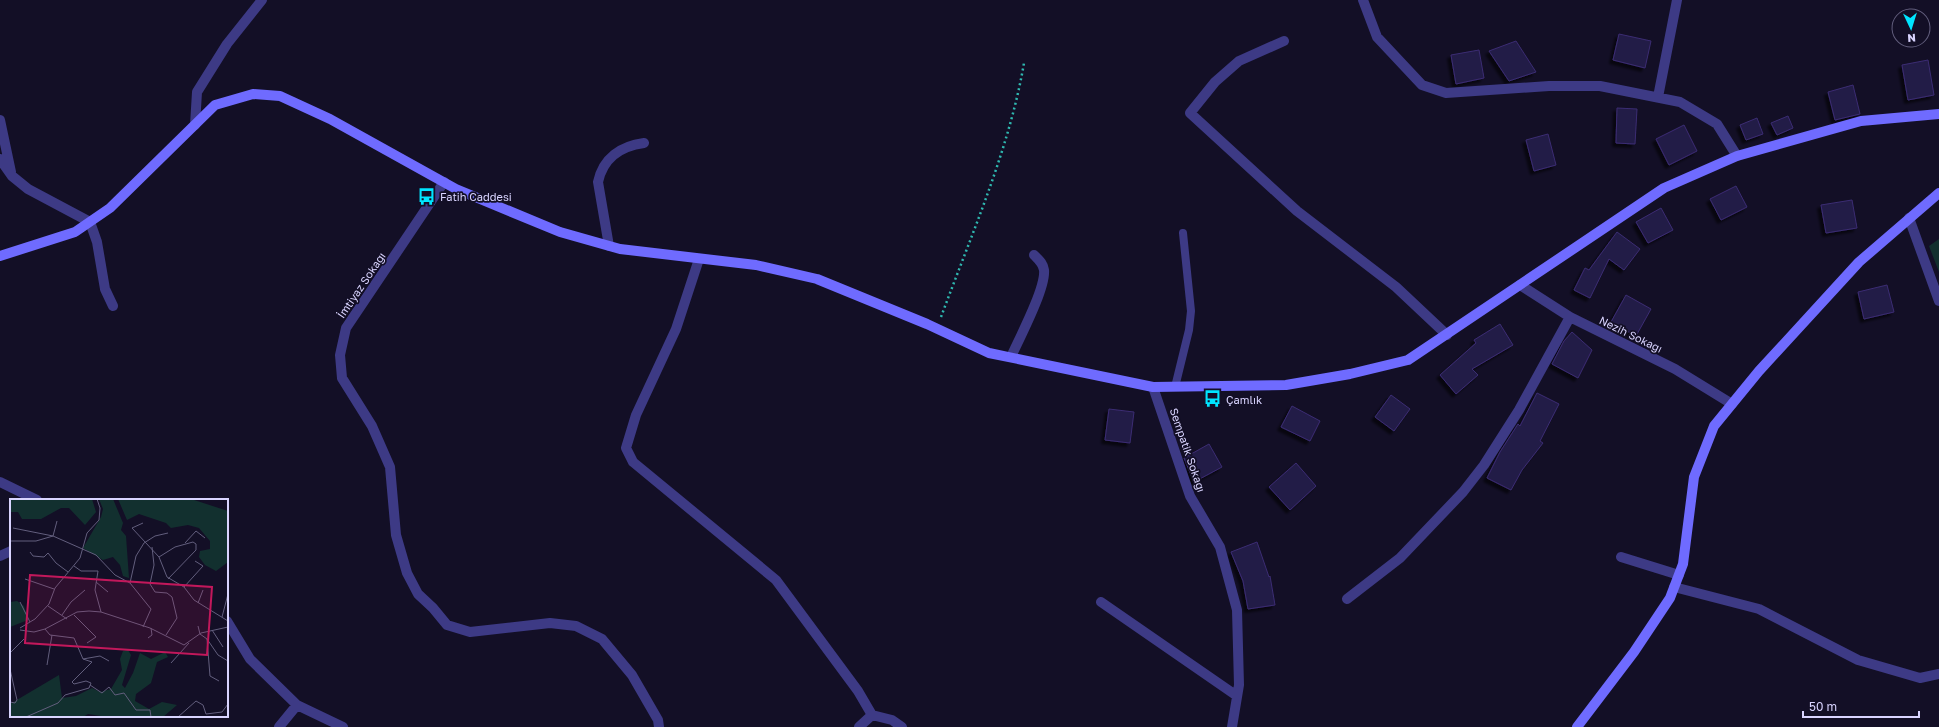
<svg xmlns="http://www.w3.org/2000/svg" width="1939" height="727" viewBox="0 0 1939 727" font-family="'Golos Text',sans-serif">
<defs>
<filter id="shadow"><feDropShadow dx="-3.5" dy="3.5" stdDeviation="1" flood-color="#0009"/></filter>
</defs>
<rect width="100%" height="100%" fill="#130f26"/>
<path fill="#12302f" d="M1939 239V272L1929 246Z"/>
<path fill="#241b47" stroke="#3b2d73" filter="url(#shadow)" d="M1619 34 1651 41 1645 68 1613 60Z
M1516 41 1536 72 1509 81 1489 51Z
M1479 50 1484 78 1456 84 1451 55Z
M1928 60 1934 95 1908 100 1902 65Z
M1853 85 1860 114 1835 120 1828 92Z
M1617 108 1637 109 1635 144 1616 143Z
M1788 116 1793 128 1777 135 1771 123Z
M1757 118 1763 134 1746 140 1740 125Z
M1684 125 1697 151 1669 165 1656 139Z
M1548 134 1556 165 1534 171 1526 140Z
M1736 186 1747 207 1721 220 1710 199Z
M1852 200 1857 228 1826 233 1821 205Z
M1661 208 1673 230 1648 243 1636 222Z
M1617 232 1640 249 1624 270 1609 259 1590 298 1574 290 1585 268 1589 270Z
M1887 285 1894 312 1864 319 1858 292Z
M1626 295 1651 309 1636 336 1611 322Z
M1500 324 1513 345 1472 369 1478 375 1456 394 1440 375 1476 343 1474 340Z
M1572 332 1592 350 1578 378 1552 364 1564 341Z
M1537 393 1559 404 1540 441 1543 443 1522 470 1511 490 1487 478 1500 452 1518 424 1520 426Z
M1391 395 1410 409 1394 431 1375 417Z
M1292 406 1320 421 1310 441 1281 427Z
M1109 409 1134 412 1130 443 1105 440Z
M1209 444 1222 467 1194 482 1184 458Z
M1296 463 1316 486 1290 510 1269 487Z
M1257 542 1269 577 1270 576 1275 605 1248 609 1243 581 1231 552Z"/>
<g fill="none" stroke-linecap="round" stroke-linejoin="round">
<path stroke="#2fb8b0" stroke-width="2.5" stroke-dasharray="2 3" stroke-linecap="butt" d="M941 317C972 233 1009 150 1024 63"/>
<path stroke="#3d3a85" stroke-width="8" d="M1175 387 1189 330 1191 311 1183 233"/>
<path stroke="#3d3a85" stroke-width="10" d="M1363 0 1377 37 1422 85 1446 93 1549 86H1600L1680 102 1717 124 1737 156
M1284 41 1239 61 1215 82 1190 113 1297 211 1396 287 1447 335
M1658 97 1677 0
M0 120 11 172
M195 125 197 92 227 44 262 0
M0 159 12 176 28 189 90 222 97 242 105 289 113 306
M444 182 346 328 340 355 342 378 372 426 390 467 396 535 407 573 418 594 433 608 447 625 470 632 550 623 576 626 602 639 632 675 658 720 659 727
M1909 218 1939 301
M609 246 598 182C603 158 621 146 644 143
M699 259 676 329 636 415 626 448 633 462 776 580 858 691 872 715 892 720 902 727
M1520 285 1570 317 1675 369 1732 404
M1011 357C1019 339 1046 288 1044 270 1043 263 1039 260 1034 255
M1153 387 1190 496 1220 547 1237 610 1239 685 1232 727
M0 482 37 500
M0 556 11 551
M1621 557 1679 575
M1674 587 1759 609 1858 660 1920 678 1939 674
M1347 599 1400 558 1463 492 1484 465 1519 410 1570 317
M1101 602 1237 696
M227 621 250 659 297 705 343 727
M279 727 297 705
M859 727 872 715"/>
<path stroke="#6f6bff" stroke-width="10" d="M0 256 75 232 110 208 215 105 253 94 280 96 330 119 456 189 560 232 620 249 756 265 817 279 927 324 989 353 1153 387 1286 385 1350 374 1408 360 1664 188 1737 156 1861 121 1939 114
M1577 727 1634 652 1670 598 1683 564 1694 477 1714 426 1759 371 1859 262 1939 193"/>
</g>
<defs>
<symbol id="bus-bare" viewBox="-9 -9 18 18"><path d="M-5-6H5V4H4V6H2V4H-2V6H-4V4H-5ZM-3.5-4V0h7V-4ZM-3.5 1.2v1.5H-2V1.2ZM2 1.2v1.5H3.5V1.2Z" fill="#00e5ff" stroke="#130f26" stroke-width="2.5" paint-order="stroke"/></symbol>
</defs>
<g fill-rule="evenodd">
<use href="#bus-bare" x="414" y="184" width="25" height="25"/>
<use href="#bus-bare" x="1200" y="386" width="25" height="25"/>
</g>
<g text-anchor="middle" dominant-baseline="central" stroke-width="3.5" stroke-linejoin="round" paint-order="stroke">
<g font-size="11" fill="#d9d4ff" stroke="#130f26" text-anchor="start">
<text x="440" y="196">Fatih Caddesi</text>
<text x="1226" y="399">Çamlık</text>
</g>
<g font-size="11" fill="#d9d4ff" stroke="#130f26">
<text transform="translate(361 285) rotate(-56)">İmtiyaz Sokağı</text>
<text transform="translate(1631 334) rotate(26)">Nezih Sokağı</text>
<text transform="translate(1188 450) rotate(71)">Sempatik Sokağı</text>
</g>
</g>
<g transform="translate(10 499)">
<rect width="218" height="218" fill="#130f26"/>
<path d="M0 0H82L86 13 75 26 59 9H51L31 20H12L8 13H0ZM89 0H103L113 24 111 31 116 37 119 79 113 77 110 66 103 58 93 61 73 49 91 18 93 10ZM108 0H181L218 12V63L206 72 195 66 189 58 190 52 200 50V42L189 29 178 26 161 29 156 24 129 15 117 21ZM7 102 14 107 18 121 0 128V103ZM118 151 121 156 112 186 115 189 123 174 130 154 141 160 155 153 158 158 147 163 141 184 126 195 125 202 139 210 152 203 167 206 153 218H97L78 215 73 218H0V205L49 176 52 199 66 197 82 189 90 193 101 190 112 171 110 160 113 152Z" fill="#12302f"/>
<path fill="none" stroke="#625e7d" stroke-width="1" d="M47 22 43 37 86 56 105 76 120 84 141 110 133 128M133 24 122 29 149 58 157 78 174 88 184 101 218 122M0 42H26L43 37 3 29M175 44 186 32 195 39M142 48 144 66 140 85 145 93 157 94 162 98 167 119 156 136M20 53 23 57 34 58 38 54 46 64 58 73M149 58 165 48 183 43 186 45V51L158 80M64 67 71 72H88L85 91 91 113M15 80 44 90M86 83 98 93M120 84 126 57 134 44 145 37 158 34M174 88 193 67 185 62M10 103 20 123M188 104 193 91M38 107 57 120M52 116 61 103 75 91M64 116 86 138 77 144M212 118 218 95M188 127 190 135 197 140 208 156 218 162M10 129 25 120 39 105 45 89 70 59 77 34 89 21 90 9 87 0M35 130 40 136 64 139 73 160 90 157 99 162M10 131 24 133 35 130 67 113 79 112 91 113 140 129 174 146 191 134 218 128M202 131 213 148M138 139 142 136 141 129M197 140 200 177 209 182M0 154 14 140M161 164 179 144M37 166 42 136M0 170 7 201 5 204 0 203M80 186 92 194 99 188 105 196 114 194 126 211H140L141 218M16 218 48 204 55 196 79 189 81 184 76 182 64 185 62 183 82 163 73 160M168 218 186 202 193 206 196 215 212 213 218 205"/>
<path fill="#c2185b" fill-opacity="0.15" stroke="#c2185b" stroke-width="2" d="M20 76 202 88 197 156 15 144Z"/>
<rect width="218" height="218" fill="none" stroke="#d9d4ff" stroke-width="2"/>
</g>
<g transform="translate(1911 28) rotate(176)"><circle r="19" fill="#130f26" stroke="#625e7d"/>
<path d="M0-3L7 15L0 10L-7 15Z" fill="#00e5ff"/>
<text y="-6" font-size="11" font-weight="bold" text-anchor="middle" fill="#d9d4ff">N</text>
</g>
<path d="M1803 711v6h116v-6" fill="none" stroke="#d9d4ff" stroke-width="2"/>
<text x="1809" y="711" font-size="12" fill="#d9d4ff" stroke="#130f26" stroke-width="3" paint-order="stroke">50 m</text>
</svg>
